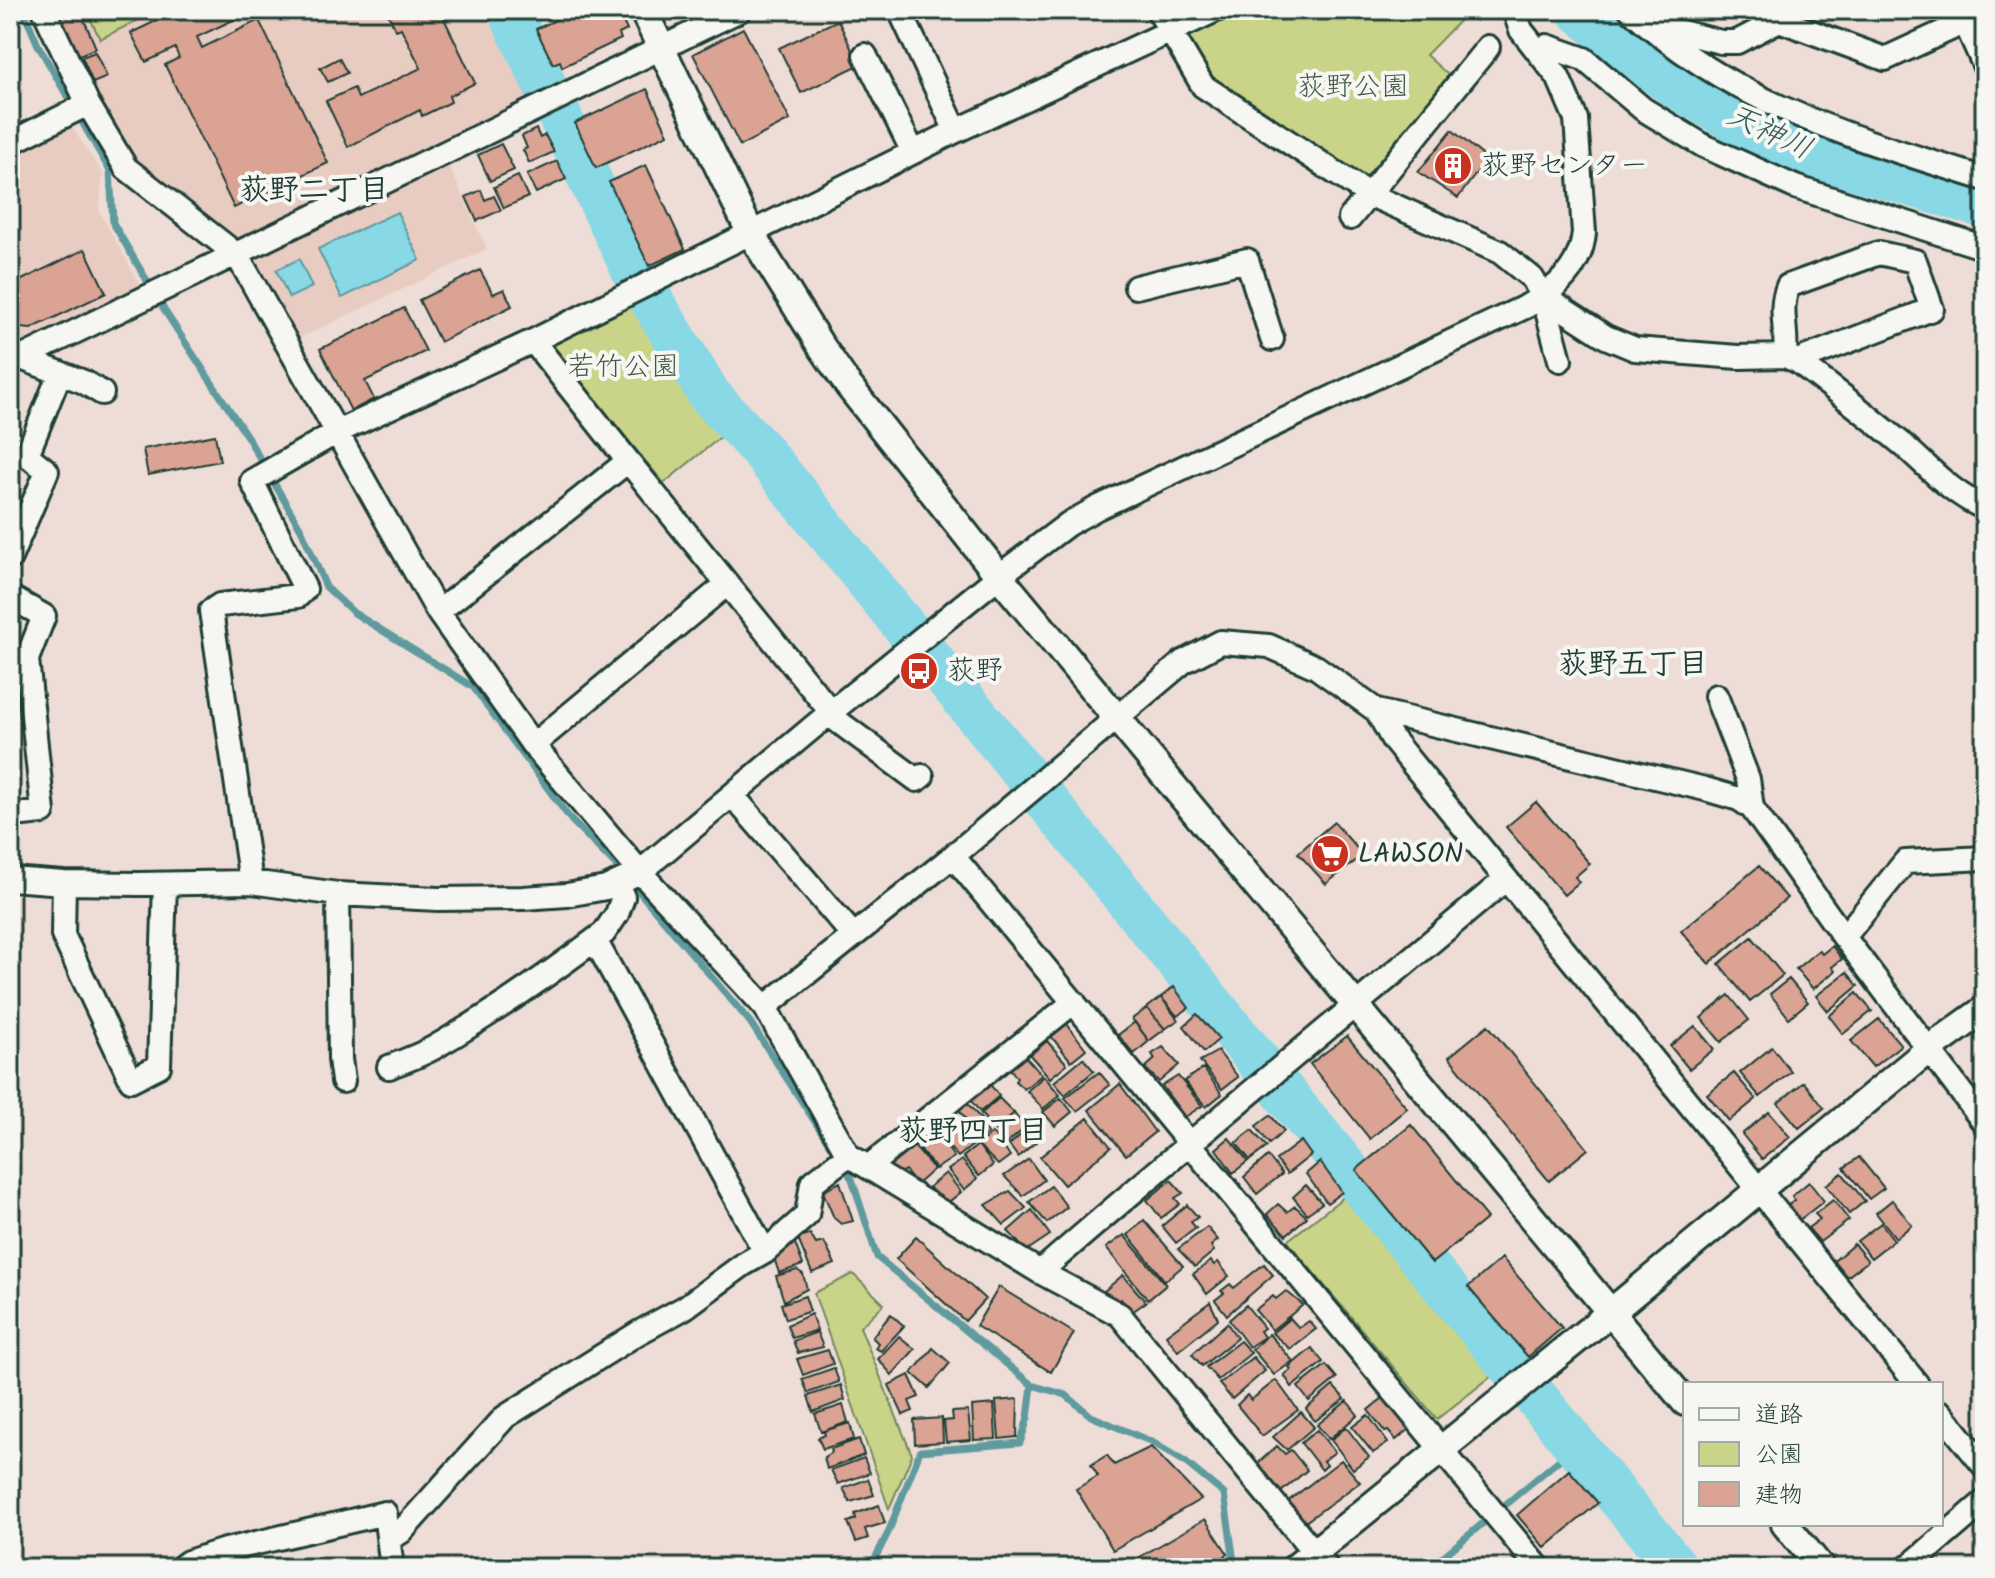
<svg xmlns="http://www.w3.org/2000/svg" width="1995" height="1578" viewBox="0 0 1995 1578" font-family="Kalam,'Klee One',sans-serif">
<rect width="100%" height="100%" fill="#eeddd6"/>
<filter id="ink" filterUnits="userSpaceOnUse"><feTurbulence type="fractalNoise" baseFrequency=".0125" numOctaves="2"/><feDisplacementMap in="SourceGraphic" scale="16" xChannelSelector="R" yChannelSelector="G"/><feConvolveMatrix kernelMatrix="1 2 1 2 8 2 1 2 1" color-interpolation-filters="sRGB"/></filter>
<g filter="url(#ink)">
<path fill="#e8ccc2" d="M51 10H497L539 98 441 149 487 249 294 341 252 267 136 166 97 102Z
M68 121 103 174 99 211 142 288 12 349 10 348V149Z"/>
<path fill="#c9d488" stroke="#74885e" stroke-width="2" d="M86 10H159L100 39Z
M1238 10H1487L1476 21 1466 14 1426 55 1455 81 1375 177 1365 179 1209 82 1189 45 1190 33Z
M630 302 723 435 664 483 551 349 556 340Z
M1345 1196 1493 1375 1437 1419 1287 1241Z
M853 1274 884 1304 860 1327 912 1455 889 1509 814 1293Z"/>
<path fill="#88d8e5" stroke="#5e9a9e" stroke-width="2" d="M397 212 420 260 342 298 318 249Z
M299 259 312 287 289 298 276 270Z"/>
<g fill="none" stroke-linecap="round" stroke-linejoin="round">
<path stroke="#5e9a9e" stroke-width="7" d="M23 10 38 45 110 171 113 223 166 313 248 438 302 531 326 587 354 613 473 687 571 820 619 869
M635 887 750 1022 832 1148
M841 1162 852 1179 877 1257 1032 1385 1028 1418 1020 1443 920 1451 888 1533 870 1568
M1032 1385 1066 1395 1091 1416 1152 1442 1185 1462 1224 1494 1235 1568
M1429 1568 1577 1445"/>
<path stroke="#88d8e5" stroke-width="44" d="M509 10 633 270 710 396 760 449 1285 1094 1677 1568
M1578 10 1622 48 1672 84 1733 120 1794 150 1985 207"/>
</g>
<path fill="#dba393" stroke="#1f3d34" stroke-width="2" d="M58 10H80L96 48 77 56Z
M179 10H254L197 37 202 48 259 20 328 163 234 208 165 65 179 58 175 48 146 62 131 33Z
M386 10H440L475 83 449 96 451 102 422 116 420 110 348 147 326 101 354 88 358 98 421 68 401 28 396 30Z
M577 10H617L627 30 619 34 621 39 562 67 560 61 553 64 536 29Z
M838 20 859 65 801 93 779 48Z
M743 28 790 120 740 146 693 54Z
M95 52 107 77 93 83 82 57Z
M339 58 347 73 328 82 320 68Z
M647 89 668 134 596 168 575 123Z
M536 129 540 138 545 135 554 152 529 163 523 150 527 148 522 136Z
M1452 130 1487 159 1458 198 1418 172Z
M501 144 514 170 490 181 478 155Z
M557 161 566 179 536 193 527 175Z
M646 165 685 249 649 266 609 182Z
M518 176 528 197 504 208 494 187Z
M481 190 485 200 494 196 501 210 477 221 466 197Z
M85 249 106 293 31 329 10 327V280H22Z
M480 270 493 294 504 289 512 306 440 342 419 300Z
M404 308 426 351 365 381 374 399 351 411 320 349Z
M215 435 220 461 148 475 143 449Z
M1536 802 1590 864 1575 877 1579 882 1564 895 1506 827Z
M1334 822 1363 855 1326 884 1298 853Z
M1759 866 1787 898 1709 964 1681 931Z
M1752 937 1783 975 1750 1002 1719 964Z
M1832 946 1842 959 1832 967 1835 971 1813 989 1796 969 1819 950 1822 954Z
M1847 972 1858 986 1828 1011 1816 996Z
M1789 979 1808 1002 1789 1018 1770 994Z
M1174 987 1189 1008 1177 1016 1161 997Z
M1857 993 1872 1011 1843 1034 1829 1016Z
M1729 995 1749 1020 1721 1042 1701 1018Z
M1161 997 1178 1020 1165 1029 1147 1008Z
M1147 1008 1165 1029 1149 1041 1132 1019Z
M1197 1014 1219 1039 1204 1052 1184 1026Z
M1879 1019 1901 1045 1873 1067 1851 1041Z
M1135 1022 1149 1041 1134 1054 1118 1035Z
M1067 1024 1086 1049 1071 1061 1050 1035Z
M1488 1025 1588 1149 1549 1181 1449 1057Z
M1695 1026 1714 1049 1689 1069 1670 1046Z
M1347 1036 1407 1108 1370 1139 1310 1064Z
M1047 1041 1067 1064 1050 1078 1030 1055Z
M1163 1047 1179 1065 1159 1082 1145 1068 1155 1059 1152 1054Z
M1772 1047 1791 1072 1760 1097 1740 1073Z
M1218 1051 1238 1077 1222 1089 1200 1061Z
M1023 1054 1042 1075 1024 1089 1015 1081 1017 1078 1009 1067Z
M1083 1058 1094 1071 1065 1095 1054 1082Z
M1203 1068 1222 1094 1206 1107 1184 1081Z
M1099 1072 1110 1085 1077 1111 1065 1098Z
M1734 1073 1756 1099 1729 1121 1707 1094Z
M1044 1076 1060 1095 1043 1109 1027 1091Z
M1178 1076 1202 1106 1185 1117 1162 1086Z
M1804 1082 1824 1108 1799 1128 1778 1103Z
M989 1083 999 1096 980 1112 969 1098Z
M1120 1084 1155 1132 1126 1155 1089 1110Z
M999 1098 1014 1113 995 1130 981 1114Z
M1061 1098 1072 1112 1055 1126 1043 1112Z
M968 1104 986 1125 984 1127 988 1133 973 1145 958 1125 966 1119 959 1110Z
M1769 1112 1790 1137 1762 1159 1742 1134Z
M1014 1113 1025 1128 1006 1144 995 1130Z
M1270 1115 1284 1131 1269 1144 1256 1126Z
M1088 1118 1111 1147 1064 1185 1040 1157Z
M956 1122 973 1145 958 1157 938 1135Z
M1411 1125 1487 1218 1432 1263 1356 1170Z
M1028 1129 1037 1141 1018 1157 1009 1145Z
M1252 1130 1267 1147 1250 1160 1236 1143Z
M992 1133 1010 1156 998 1165 978 1145Z
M938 1135 954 1157 936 1169 920 1150Z
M1229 1138 1248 1161 1233 1173 1216 1149Z
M1301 1141 1311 1155 1287 1174 1276 1160Z
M912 1144 934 1169 916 1185 905 1170 897 1175 887 1162Z
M978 1145 993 1165 979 1176 963 1157Z
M1268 1156 1282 1174 1257 1194 1244 1177Z
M1859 1157 1884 1188 1869 1199 1844 1168Z
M1029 1159 1044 1180 1023 1196 1004 1176Z
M962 1160 977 1179 964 1190 948 1170Z
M1320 1162 1342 1192 1327 1203 1306 1174Z
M946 1173 961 1192 945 1205 929 1187Z
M1842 1173 1865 1201 1849 1214 1826 1185Z
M1171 1180 1183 1193 1175 1198 1180 1204 1161 1218 1147 1200Z
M840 1182 853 1221 841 1224 834 1218 823 1192Z
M1809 1182 1824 1201 1798 1221 1786 1207 1795 1200 1792 1196Z
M1306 1185 1322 1203 1307 1214 1293 1197Z
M1051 1186 1067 1207 1047 1223 1029 1202Z
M1010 1191 1026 1208 1004 1225 986 1205Z
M1833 1200 1849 1220 1820 1242 1808 1228 1820 1219 1815 1214Z
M1892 1200 1912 1225 1896 1238 1876 1213Z
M1278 1204 1287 1212 1295 1206 1307 1217 1286 1235 1267 1214Z
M1187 1205 1198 1217 1191 1222 1196 1228 1176 1243 1162 1226Z
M1032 1210 1050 1235 1026 1251 1008 1231Z
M1144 1220 1183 1266 1165 1281 1128 1235Z
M1881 1223 1894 1240 1871 1258 1857 1241Z
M1207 1227 1218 1240 1211 1246 1214 1251 1195 1267 1178 1249Z
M810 1234 816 1244 824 1242 835 1264 812 1273 798 1239Z
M1124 1235 1166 1285 1148 1300 1106 1248Z
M916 1237 985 1299 965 1321 896 1259Z
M793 1238 803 1265 779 1273 773 1255Z
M1854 1244 1868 1261 1847 1277 1834 1261Z
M1502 1258 1562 1328 1528 1357 1468 1287Z
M1211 1261 1214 1265 1218 1262 1229 1276 1207 1294 1193 1274Z
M1264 1264 1273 1275 1227 1315 1215 1300 1224 1293 1221 1291 1230 1284 1234 1288Z
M797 1270 803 1274 807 1289 784 1301 776 1276Z
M1123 1275 1146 1302 1132 1312 1121 1299 1115 1303 1104 1291Z
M999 1287 1074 1333 1051 1372 976 1326Z
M1286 1291 1303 1305 1272 1330 1255 1310 1273 1296 1276 1299Z
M805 1296 810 1311 786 1319 781 1304Z
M1210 1302 1218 1319 1178 1351 1166 1335Z
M1246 1305 1264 1328 1260 1331 1264 1337 1249 1347 1229 1320Z
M811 1314 817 1330 792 1338 787 1325Z
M891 1314 904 1326 881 1351 875 1348 878 1343 872 1337Z
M1290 1318 1299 1328 1309 1321 1316 1329 1290 1349 1272 1333Z
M1227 1323 1237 1338 1202 1366 1192 1354Z
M817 1332 823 1347 798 1353 793 1341Z
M1269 1334 1293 1361 1274 1375 1252 1349Z
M899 1336 915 1349 892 1375 878 1359Z
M1240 1341 1251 1353 1218 1380 1206 1367Z
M933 1348 950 1363 929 1388 912 1373Z
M1312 1348 1323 1362 1292 1387 1284 1375 1291 1370 1289 1367Z
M828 1350 833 1364 803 1375 797 1359Z
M1253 1357 1265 1371 1232 1399 1219 1384Z
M1326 1365 1337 1378 1309 1401 1298 1387Z
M834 1368 839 1382 808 1393 802 1379Z
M909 1375 919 1397 909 1401 913 1411 903 1415 889 1385Z
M1276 1380 1298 1410 1262 1436 1237 1405 1247 1395 1251 1400Z
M841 1385 845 1400 813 1412 808 1396Z
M1333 1386 1345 1399 1315 1421 1306 1409Z
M1383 1398 1409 1429 1396 1440 1388 1431 1385 1432 1368 1410Z
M1018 1399 1017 1437 999 1439 996 1401Z
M1347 1401 1358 1415 1329 1439 1317 1425Z
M994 1404 996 1439 974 1440 972 1406Z
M843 1405 848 1422 821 1432 815 1414Z
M968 1411 971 1440 946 1442 944 1421 953 1420 952 1412Z
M1301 1412 1314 1427 1287 1450 1273 1437Z
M1368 1415 1388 1443 1373 1453 1352 1427Z
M942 1418 943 1442 915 1444 914 1420Z
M850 1423 854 1439 823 1449 818 1438 825 1435 824 1431Z
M1346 1427 1369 1457 1353 1469 1331 1440Z
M1317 1430 1335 1452 1323 1461 1327 1465 1322 1470 1301 1443Z
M859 1439 864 1455 827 1469 824 1457 832 1452 831 1449Z
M1277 1446 1285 1454 1291 1450 1307 1470 1281 1492 1258 1463Z
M1151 1447 1201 1499 1113 1550 1076 1489 1098 1476 1091 1465 1107 1455 1114 1465Z
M864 1458 870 1473 838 1484 831 1470Z
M1341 1460 1360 1482 1304 1523 1286 1503Z
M1569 1470 1598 1503 1545 1548 1517 1515Z
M868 1479 874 1495 850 1502 843 1488Z
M879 1505 885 1523 865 1529 868 1538 856 1542 848 1522 856 1519 855 1514Z
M1205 1519 1228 1554 1216 1562 1219 1568H1137L1133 1561Z"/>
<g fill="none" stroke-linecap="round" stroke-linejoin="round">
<defs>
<path id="minor" d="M44 10 88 104 126 168 237 255 438 612 628 461 533 341
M1158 10 1203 86 1368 194 1500 252 1532 278 1543 296 1560 360
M1631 10C1733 105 1856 138 1985 179
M1960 11 1985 67
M903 17 956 131
M1779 20 1885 59 1965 22
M1653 25 1721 42H1737L1779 20 1787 11
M1538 52 1547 46 1584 59 1643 109 1704 146 1795 187 1985 248
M865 55 913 152
M10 143 88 104
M1350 218 1488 47
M1136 287 1247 260 1272 339
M1543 296 1606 337 1635 349 1738 357 1785 356 1797 361C1832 387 1867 415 1901 443 1929 467 1950 493 1985 508
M10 355 21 358 740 10
M1785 356C1788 329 1778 311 1788 286L1879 253 1915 261 1932 309 1797 361
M21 358 84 382 102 393
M628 461 831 712
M10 558 47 471 27 455 60 373
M10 597 44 616 27 659 43 812 23 814
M438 612 533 745 640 872 765 1007 848 1155 1040 1272 1120 1315 1327 1568
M1716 696 1748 779 1752 808
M1377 711 1393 740 1917 1384
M828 714 917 780 922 776
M533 745 727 584
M733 796 853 935
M953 856 1539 1568
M10 879 64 883 138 884 251 882 338 894 438 899 523 898 567 895 606 888 640 872 831 712 999 576 1068 524 1097 508 1527 306C1556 289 1581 268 1584 233L1576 119 1558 77 1521 30 1514 10
M251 882 211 611 220 605 298 596 305 589 252 481 337 432 533 341 956 131 1216 10
M64 883 63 935 131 1080 159 1066 165 884
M338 894 340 1059 343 1081
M1844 937 1905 862 1985 858
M595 940 765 1252
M765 1007 953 856 1183 662 1221 642 1269 646 1316 667 1377 711 1705 789 1739 799 1752 808 1844 937 1985 1124
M389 1067C406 1060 425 1054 440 1044 497 1011 552 972 604 933L617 914 623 897 617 884
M868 1167 1074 1002
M1040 1272C1193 1138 1351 1010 1506 879
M1941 1413 1985 1467
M390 1539 401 1532 505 1417 638 1333 684 1308 744 1264 765 1252 807 1215 812 1183 848 1155
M180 1568 188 1562 222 1551 385 1513 392 1568
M1907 1568 1985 1501"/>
<path id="tertiary" d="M643 10 750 232 819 343 848 385 999 576 1685 1402
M1785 1524 1821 1568
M1295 1568 1611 1312 1928 1050 1985 1009"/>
</defs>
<use href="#minor" stroke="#1f3d34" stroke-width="28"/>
<use href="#tertiary" stroke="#1f3d34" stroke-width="32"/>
<use href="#minor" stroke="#f6f6f2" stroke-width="22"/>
<use href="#tertiary" stroke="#f6f6f2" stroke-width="26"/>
</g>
</g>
<defs>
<symbol id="building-disc" viewBox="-11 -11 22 22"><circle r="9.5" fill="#c8321e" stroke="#f6f6f2"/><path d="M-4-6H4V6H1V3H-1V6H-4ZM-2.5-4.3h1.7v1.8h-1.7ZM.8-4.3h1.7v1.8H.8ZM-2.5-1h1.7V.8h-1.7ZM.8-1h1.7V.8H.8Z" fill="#fff"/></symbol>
<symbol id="bus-disc" viewBox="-11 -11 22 22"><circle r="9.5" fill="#c8321e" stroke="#f6f6f2"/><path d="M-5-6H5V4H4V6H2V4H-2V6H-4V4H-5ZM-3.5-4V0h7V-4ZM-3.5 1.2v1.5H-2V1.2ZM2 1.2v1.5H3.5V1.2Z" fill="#fff"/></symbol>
<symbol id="supermarket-disc" viewBox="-11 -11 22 22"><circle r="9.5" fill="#c8321e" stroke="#f6f6f2"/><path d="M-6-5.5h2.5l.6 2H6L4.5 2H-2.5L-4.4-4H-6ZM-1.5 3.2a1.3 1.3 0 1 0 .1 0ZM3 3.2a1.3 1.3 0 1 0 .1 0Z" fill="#fff"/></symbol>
</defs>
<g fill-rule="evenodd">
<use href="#building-disc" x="1431" y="144" width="44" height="44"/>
<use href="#bus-disc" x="897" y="649" width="44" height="44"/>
<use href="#supermarket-disc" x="1308" y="832" width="44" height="44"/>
</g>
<g text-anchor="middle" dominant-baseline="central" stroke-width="8" stroke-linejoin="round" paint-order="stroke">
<g font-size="28" fill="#415b45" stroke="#f6f6f2">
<text x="1353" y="87">荻野公園</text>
<text x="623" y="367">若竹公園</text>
</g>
<g font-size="28" fill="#1f3d34" stroke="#f6f6f2" text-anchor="start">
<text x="1481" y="166">荻野センター</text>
<text x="947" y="671">荻野</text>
<text x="1358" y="854">LAWSON</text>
</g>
<g font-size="30" font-style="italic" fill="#345c57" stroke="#f6f6f2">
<text transform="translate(1769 133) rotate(25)">天神川</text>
</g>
<g font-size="30" font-weight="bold" fill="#1f3d34" stroke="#f6f6f2">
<text x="314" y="191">荻野二丁目</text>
<text x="1633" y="665">荻野五丁目</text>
<text x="973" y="1132">荻野四丁目</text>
</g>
</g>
<rect width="1995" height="1578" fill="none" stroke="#f6f6f2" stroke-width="40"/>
<rect x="20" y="20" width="1955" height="1538" fill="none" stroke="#1f3d34" stroke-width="3" filter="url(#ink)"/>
<rect x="1683" y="1382" width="260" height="144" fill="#f6f6f2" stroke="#a0aca6" stroke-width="2"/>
<rect x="1699" y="1408" width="40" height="12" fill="#f6f6f2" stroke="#a0aca6" stroke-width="2"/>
<text x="1755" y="1422" font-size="24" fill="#1f3d34">道路</text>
<rect x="1699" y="1442" width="40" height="24" fill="#c9d488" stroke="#a0aca6" stroke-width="2"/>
<text x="1755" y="1462" font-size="24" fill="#1f3d34">公園</text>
<rect x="1699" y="1482" width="40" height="24" fill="#dba393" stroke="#a0aca6" stroke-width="2"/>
<text x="1755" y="1502" font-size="24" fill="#1f3d34">建物</text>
</svg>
